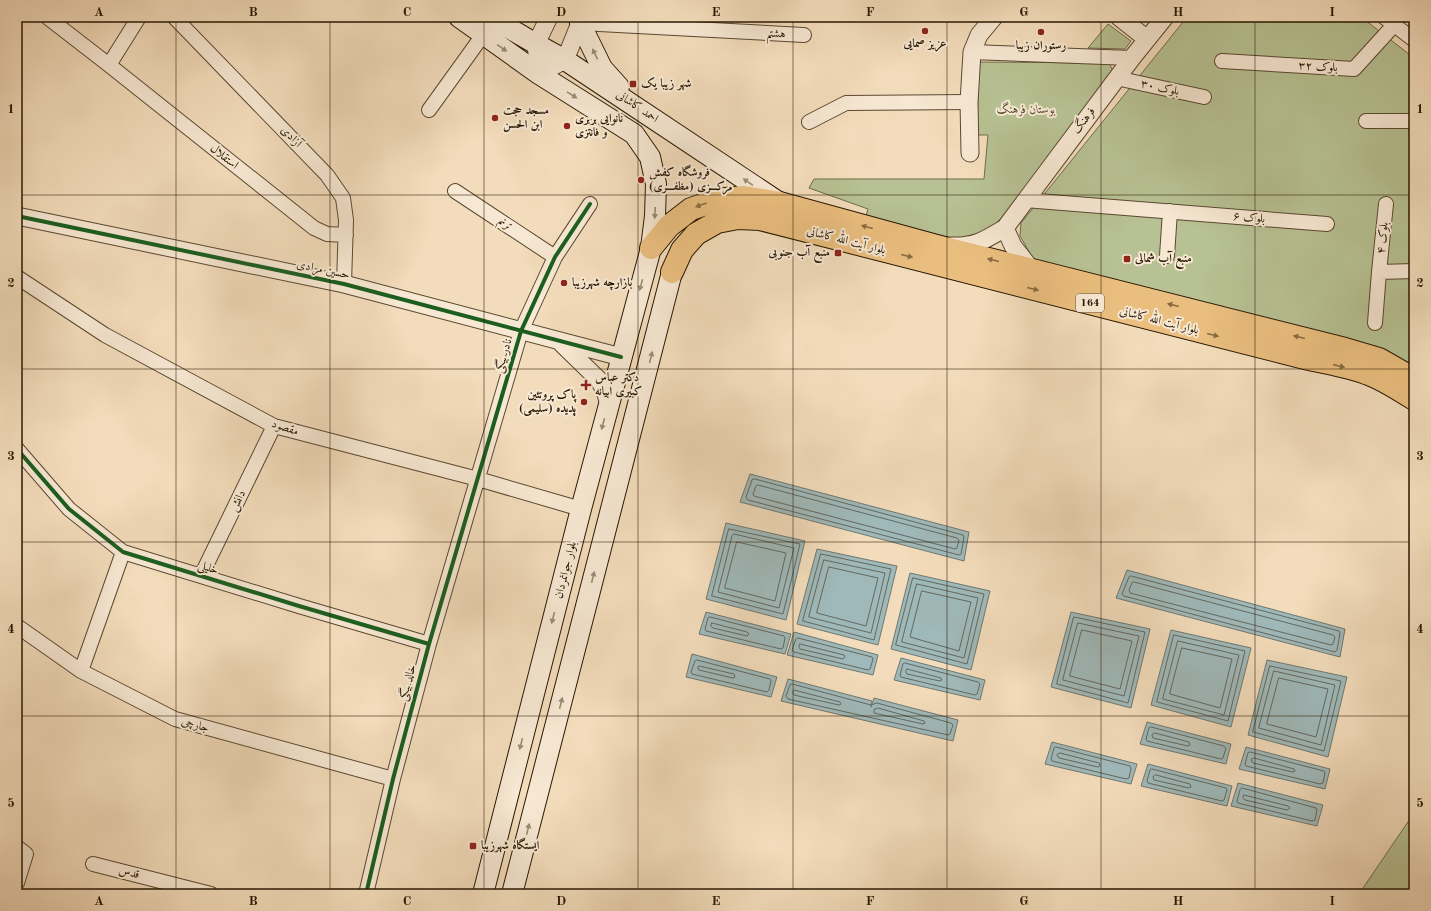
<svg xmlns="http://www.w3.org/2000/svg" width="1431" height="911" viewBox="0 0 1431 911" font-family="'Old Standard TT',Amiri,serif">
<rect width="100%" height="100%" fill="#f3dcbb"/>
<filter id="stains"><feTurbulence type="fractalNoise" baseFrequency=".005" numOctaves="4"/><feColorMatrix values="0 0 0 0 .2 0 0 0 0 .09 0 0 0 0 .02 0 0 0 .5 -.17"/></filter>
<radialGradient id="worn" r=".72"><stop offset=".6" stop-color="#630" stop-opacity="0"/><stop offset="1" stop-color="#630" stop-opacity=".3"/></radialGradient>
<path fill="#b7c193" stroke="#706c4a" d="M1187 17H1361L1414 58V368L1035 262 1020 236 1021 223Z
M1108 24 1131 41 1125 49 1088 48Z
M979 62 1109 63 1113 71 1015 202 995 225 978 234 957 240 865 219 868 209 809 188 814 179H984L988 135H977Z
M1414 813V894H1359Z"/>
<path fill="#9fb9ba" stroke="#6f7870" d="M750 474 969 532 964 561 740 502Z
M726 523 805 541 786 620 706 599Z
M817 549 897 566 878 645 797 624Z
M1127 570 1345 629 1340 657 1116 598Z
M910 573 990 591 971 670 891 649Z
M706 612 791 634 785 654 699 634Z
M1071 612 1150 629 1131 708 1051 687Z
M1171 630 1251 648 1231 727 1151 705Z
M794 632 878 655 873 675 787 655Z
M692 654 777 677 771 697 686 677Z
M901 658 985 680 980 700 894 680Z
M1267 660 1347 677 1328 757 1248 735Z
M788 679 872 701 871 707 874 698 958 720 953 741 781 701Z
M1147 722 1231 744 1226 764 1140 744Z
M1052 742 1137 764 1131 784 1045 764Z
M1246 747 1330 769 1325 789 1239 769Z
M1148 764 1232 786 1227 806 1141 786Z
M1238 783 1323 805 1317 826 1231 806Z"/>
<g fill="none" stroke-linecap="round" stroke-linejoin="round">
<path stroke="#64685e" stroke-width="1" d="M755 479 963 535 964 537 961 554 959 555 748 500 746 497 752 480Z
M758 485 957 538 959 540 957 548 955 549 754 496 753 494 756 486Z
M729 529 800 544 783 614 712 596Z
M734 534 794 548 779 608 718 592 732 536Z
M737 542 786 553 775 601 725 588Z
M821 554 891 569 874 640 803 621Z
M824 560 885 573 871 633 809 617Z
M829 567 878 578 866 626 817 613Z
M1131 576 1339 631 1340 633 1337 650 1335 652 1124 596 1122 594 1129 577Z
M913 578 984 594 967 664 896 645Z
M1134 582 1333 635 1335 637 1333 644 1331 645 1130 593 1129 590 1132 583Z
M917 584 978 598 964 658 902 642Z
M922 591 971 602 959 651 910 637 921 593Z
M710 617 784 636 785 638 783 648 781 649 706 631 705 629 708 618Z
M1074 617 1145 632 1128 703 1057 684Z
M712 623 747 632 749 634 747 636 713 628 711 626Z
M1078 623 1139 636 1124 696 1063 680Z
M1082 630 1132 641 1120 689 1070 676Z
M1174 635 1245 651 1228 721 1157 702Z
M798 638 872 657 873 659 870 669 868 670 794 652 792 650 796 639Z
M1178 641 1239 655 1224 715 1163 699Z
M800 644 844 655 845 657 843 659 800 649 799 647Z
M1182 648 1232 659 1220 708 1170 694Z
M697 660 770 679 771 681 769 690 767 692 692 674 691 672 695 661Z
M905 663 978 682 980 684 977 694 975 695 901 677 900 675 903 664Z
M699 666 734 674 735 677 733 678 699 670 698 668Z
M1270 666 1341 681 1324 751 1253 732Z
M907 669 941 678 942 680 940 681 907 674 906 672Z
M1274 671 1335 685 1321 745 1259 728Z
M1279 678 1328 689 1316 737 1267 724Z
M792 684 871 705 877 703 951 723 953 725 950 734 948 735 788 699 786 696 790 685Z
M794 690 840 702 841 704 839 705 794 695 793 693Z
M878 708 924 721 925 723 923 724 874 713V710Z
M1151 727 1224 746 1226 748 1223 758 1221 759 1147 741 1146 739 1149 728Z
M1155 733 1189 742 1190 745 1188 746 1153 738 1152 735Z
M1056 747 1130 766 1131 769 1129 778 1126 779 1052 761 1051 759 1054 748Z
M1250 752 1324 771 1325 773 1323 783 1320 784 1246 766 1245 764 1248 753Z
M1060 753 1099 763 1100 766 1098 767 1059 758 1057 755Z
M1254 758 1294 769 1295 771 1293 772 1253 763 1251 760Z
M1152 769 1226 788 1227 790 1224 800 1222 801 1148 783 1147 781 1150 770Z
M1156 775 1190 784 1191 787 1189 788 1154 780 1153 777Z
M1242 788 1316 808 1317 810 1315 820 1312 821 1238 803 1237 801 1240 790Z
M1244 795 1288 806 1290 808 1287 810 1245 800 1243 798Z"/>
<defs>
<path id="minor" d="M47 17 109 65 139 17
M174 17 327 175 343 198 346 220 344 284
M1384 17 1414 40
M580 23 804 35
M972 52 1132 58
M1222 61 1354 69 1394 25
M109 65 314 228 327 234 346 235
M1116 78 1204 97
M429 110 483 35
M1366 121H1414
M809 122 846 103 969 102
M455 191 555 257
M1025 200 1327 224
M1167 256 1170 211
M1379 272 1386 204
M17 277 105 335 274 426 478 479 581 509
M1375 323 1379 272 1414 271
M17 449 69 509 123 552 299 606 429 644
M201 576 274 426
M17 626 81 671 175 719 393 779
M81 671 123 552
M17 847 26 854 17 883
M93 864 211 894
M366 894 393 779 429 644 521 331 555 257 590 204"/>
<path id="tertiary" d="M549 17 536 44 539 74 565 60 580 23 581 17
M1119 17 1147 39
M970 153 969 102 972 52 979 35 994 17
M17 216 344 284 621 357
M1005 228 1013 246 1031 269
M951 246C975 247 985 240 1005 228L1132 58 1165 17
M560 342 599 380 605 391 609 404"/>
<path id="secondary" d="M459 17 539 74 634 134 650 157 656 184 655 216 651 248 581 509 483 894
M490 17 536 44 565 60 780 203
M580 23 602 68 619 87
M512 894 672 272"/>
<path id="primary" d="M651 248 669 226 691 209 717 200 744 197 780 203 937 246 1345 349 1379 359 1414 379
M672 272 682 250 696 234 717 222 738 218 760 219 1305 358C1326 363 1350 366 1371 375 1386 381 1400 390 1414 399"/>
</defs>
<use href="#minor" stroke="#5b4830" stroke-width="16"/>
<use href="#tertiary" stroke="#5b4830" stroke-width="19"/>
<use href="#secondary" stroke="#281702" stroke-width="22"/>
<use href="#primary" stroke="#281702" stroke-width="24"/>
<use href="#minor" stroke="#f7e8d3" stroke-width="14"/>
<use href="#tertiary" stroke="#f7e8d3" stroke-width="17"/>
<use href="#secondary" stroke="#f7e8d3" stroke-width="20"/>
<use href="#primary" stroke="#eabe7e" stroke-width="22"/>
<defs>
<path id="cycleway" d="M17 216 344 284 621 357
M17 449 69 509 123 552 299 606 429 644
M366 894 393 779 429 644 521 331 555 257 590 204"/>
</defs>
<use href="#cycleway" stroke="#f7e8d3" stroke-width="6"/>
<use href="#cycleway" stroke="#1b5e20" stroke-width="4"/>
</g>
<defs><path id="oneway-solid" d="M-6-.8H1V-3.2L6.5 0L1 3.2V.8H-6Z"/></defs>
<g fill="#9a8a75">
<use href="#oneway-solid" transform="translate(502 48) rotate(35)"/>
<use href="#oneway-solid" transform="translate(595 54) rotate(-116)"/>
<use href="#oneway-solid" transform="translate(572 95) rotate(32)"/>
<use href="#oneway-solid" transform="translate(748 182) rotate(-146)"/>
<use href="#oneway-solid" transform="translate(655 213) rotate(93)"/>
<use href="#oneway-solid" transform="translate(641 285) rotate(105)"/>
<use href="#oneway-solid" transform="translate(651 357) rotate(-76)"/>
<use href="#oneway-solid" transform="translate(603 424) rotate(105)"/>
<use href="#oneway-solid" transform="translate(593 577) rotate(-76)"/>
<use href="#oneway-solid" transform="translate(553 618) rotate(104)"/>
<use href="#oneway-solid" transform="translate(561 703) rotate(-76)"/>
<use href="#oneway-solid" transform="translate(521 744) rotate(104)"/>
<use href="#oneway-solid" transform="translate(528 829) rotate(-76)"/>
</g>
<g fill="#896a40">
<use href="#oneway-solid" transform="translate(701 205) rotate(160)"/>
<use href="#oneway-solid" transform="translate(867 227) rotate(-165)"/>
<use href="#oneway-solid" transform="translate(907 256) rotate(14)"/>
<use href="#oneway-solid" transform="translate(993 260) rotate(-166)"/>
<use href="#oneway-solid" transform="translate(1033 289) rotate(14)"/>
<use href="#oneway-solid" transform="translate(1173 305) rotate(-166)"/>
<use href="#oneway-solid" transform="translate(1213 335) rotate(14)"/>
<use href="#oneway-solid" transform="translate(1299 337) rotate(-166)"/>
<use href="#oneway-solid" transform="translate(1339 366) rotate(13)"/>
</g>
<path fill="none" stroke="#281702" stroke-width="1" stroke-opacity="0.55" d="M176 17V894M330 17V894M484 17V894M638 17V894M793 17V894M947 17V894M1101 17V894M1255 17V894M17 195H1414M17 369H1414M17 542H1414M17 716H1414"/>
<g fill="#8f2418" stroke="#f7e8d3" stroke-width="1.5">
<circle cx="925" cy="31" r="4"/>
<circle cx="1041" cy="32" r="4"/>
<rect x="629" y="80" width="8" height="8" rx="2"/>
<circle cx="495" cy="118" r="4"/>
<circle cx="567" cy="126" r="4"/>
<circle cx="641" cy="180" r="4"/>
<rect x="834" y="249" width="8" height="8" rx="2"/>
<rect x="1123" y="255" width="8" height="8" rx="2"/>
<circle cx="564" cy="283" r="4"/>
<path d="M584 379h4v4h4v4h-4v4h-4v-4h-4v-4h4z"/>
<circle cx="584" cy="402" r="4"/>
<rect x="469" y="842" width="8" height="8" rx="2"/>
</g>
<g text-anchor="middle" dominant-baseline="central" stroke-width="4" stroke-linejoin="round" paint-order="stroke">
<rect fill="#f7e8d3" stroke="#665641" stroke-width="1" x="1076" y="294" width="28" height="18" rx="3"/>
<g font-size="11" font-weight="bold" fill="#281702">
<text x="1090" y="303">164</text>
</g>
<g font-size="12" fill="#281702" stroke="#f7e8d3">
<text transform="translate(776 34) rotate(3)">هشتم</text>
<text transform="translate(1318 67) rotate(3)">بلوک ۳۲</text>
<text transform="translate(1160 88) rotate(12)">بلوک ۳۰</text>
<text transform="translate(637 107) rotate(34)">احمد کاشانی</text>
<text transform="translate(1084 121) rotate(-53)">فرهنگ</text>
<text transform="translate(291 137) rotate(46)">آزادی</text>
<text transform="translate(224 157) rotate(38)">استقلال</text>
<text transform="translate(1249 218) rotate(5)">بلوک ۶</text>
<text transform="translate(505 224) rotate(33)">ترنم</text>
<text transform="translate(1383 238) rotate(-84)">بلوک ۴</text>
<text transform="translate(846 241) rotate(14)">بلوار آیت الله کاشانی</text>
<text transform="translate(323 270) rotate(12)">حسین مرادی</text>
<text transform="translate(1159 321) rotate(14)">بلوار آیت الله کاشانی</text>
<text transform="translate(504 356) rotate(-74)">نادر بیگی</text>
<text transform="translate(285 428) rotate(18)">مقصود</text>
<text transform="translate(238 501) rotate(-64)">دانش</text>
<text transform="translate(208 568) rotate(17)">خلیلی</text>
<text transform="translate(566 570) rotate(-76)">بلوار جوانمردان</text>
<text transform="translate(408 683) rotate(-75)">خالد بیگی</text>
<text transform="translate(195 725) rotate(15)">جارچی</text>
<text transform="translate(129 873) rotate(14)">قدس</text>
</g>
<g font-size="12" font-weight="bold" fill="#281702" stroke="#f7e8d3" text-anchor="start">
<text x="925" y="44" text-anchor="middle">عزیز صمایی</text>
<text x="1041" y="46" text-anchor="middle">رستوران زیبا</text>
<text x="641" y="84">شهر زیبا یک</text>
<text x="503" y="111">مسجد حجت<tspan x="503" dy="14">ابن الحسن</tspan></text>
<text x="575" y="119">نانوایی بربری<tspan x="575" dy="14">و فانتزی</tspan></text>
<text x="649" y="173">فروشگاه کفش<tspan x="649" dy="14">مرکـــزی (مظفـــری)</tspan></text>
<text x="830" y="253" text-anchor="end">منبع آب جنوبی</text>
<text x="1135" y="259">منبع آب شمالی</text>
<text x="572" y="283">بازارچه شهرزیبا</text>
<text x="595" y="378">دکتر عباس<tspan x="595" dy="14">کبیری ابیانه</tspan></text>
<text x="576" y="395" text-anchor="end">پاک پروتئین<tspan x="576" dy="14">پدیده (سلیمی)</tspan></text>
<text x="481" y="846">ایستگاه شهرزیبا</text>
</g>
<g font-size="12" font-style="italic" fill="#534a2e" stroke="#f7e8d3">
<text x="1026" y="110">بوستان فرهنگ</text>
</g>
</g>
<rect width="1431" height="911" fill="none" stroke="#f3dcbb" stroke-width="44"/>
<rect x="22" y="22" width="1387" height="867" fill="none" stroke="#281702" stroke-width="1.5"/>
<g font-size="13" text-anchor="middle" font-weight="bold" fill="#281702">
<text x="99" y="16">A</text>
<text x="253" y="16">B</text>
<text x="407" y="16">C</text>
<text x="561" y="16">D</text>
<text x="716" y="16">E</text>
<text x="870" y="16">F</text>
<text x="1024" y="16">G</text>
<text x="1178" y="16">H</text>
<text x="1332" y="16">I</text>
<text x="11" y="113">1</text>
<text x="1420" y="113">1</text>
<text x="11" y="287">2</text>
<text x="1420" y="287">2</text>
<text x="11" y="460">3</text>
<text x="1420" y="460">3</text>
<text x="11" y="633">4</text>
<text x="1420" y="633">4</text>
<text x="11" y="807">5</text>
<text x="1420" y="807">5</text>
<text x="99" y="905">A</text>
<text x="253" y="905">B</text>
<text x="407" y="905">C</text>
<text x="561" y="905">D</text>
<text x="716" y="905">E</text>
<text x="870" y="905">F</text>
<text x="1024" y="905">G</text>
<text x="1178" y="905">H</text>
<text x="1332" y="905">I</text>
</g>
<rect width="100%" height="100%" filter="url(#stains)"/>
<rect width="100%" height="100%" fill="url(#worn)"/>
</svg>
